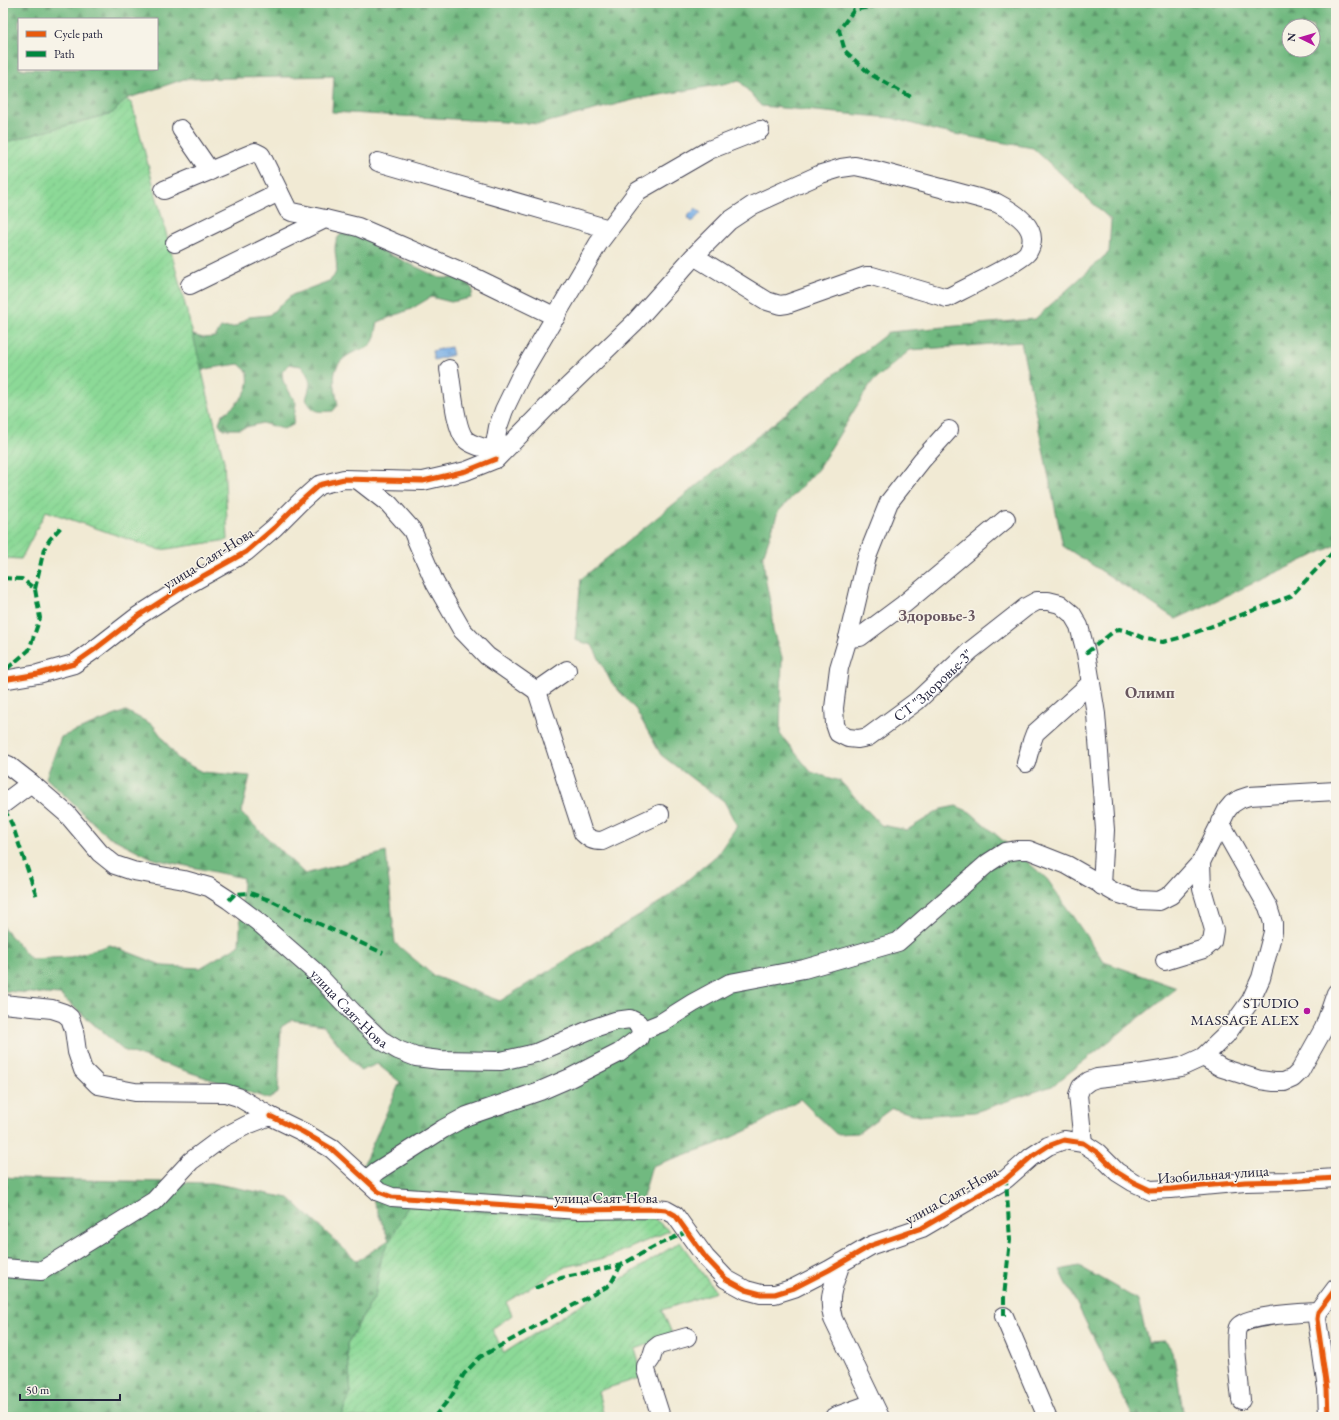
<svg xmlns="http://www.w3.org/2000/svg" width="1339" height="1420" viewBox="0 0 1339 1420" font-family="'EB Garamond',serif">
<defs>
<pattern id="forest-firs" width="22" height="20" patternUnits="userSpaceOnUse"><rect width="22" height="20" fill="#71b980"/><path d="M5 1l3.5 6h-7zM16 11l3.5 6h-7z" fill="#5c966a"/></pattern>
<pattern id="garden-furrows" width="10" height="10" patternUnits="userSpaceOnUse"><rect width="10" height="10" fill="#8cd997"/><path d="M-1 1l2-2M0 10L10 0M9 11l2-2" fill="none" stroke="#78ba83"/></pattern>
<pattern id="water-ripples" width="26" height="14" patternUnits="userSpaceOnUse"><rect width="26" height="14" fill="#77ade5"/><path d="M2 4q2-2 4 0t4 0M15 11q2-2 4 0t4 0" fill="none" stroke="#618cbb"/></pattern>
</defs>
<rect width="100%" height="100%" fill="#f7f3e8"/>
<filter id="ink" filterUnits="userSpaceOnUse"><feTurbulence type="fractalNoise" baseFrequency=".025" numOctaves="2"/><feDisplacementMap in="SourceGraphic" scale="8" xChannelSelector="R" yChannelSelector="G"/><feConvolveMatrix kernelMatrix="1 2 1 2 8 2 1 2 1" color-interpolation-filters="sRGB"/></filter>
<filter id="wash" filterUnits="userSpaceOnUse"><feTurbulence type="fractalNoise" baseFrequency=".012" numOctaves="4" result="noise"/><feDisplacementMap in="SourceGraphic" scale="16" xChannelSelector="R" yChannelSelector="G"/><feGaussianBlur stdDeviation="0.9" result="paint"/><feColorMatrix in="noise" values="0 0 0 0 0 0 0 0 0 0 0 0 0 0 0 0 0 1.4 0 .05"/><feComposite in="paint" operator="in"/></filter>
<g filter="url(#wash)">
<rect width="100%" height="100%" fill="#f1ead4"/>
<path fill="url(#forest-firs)" stroke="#4a6e5e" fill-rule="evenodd" d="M3 3H1336V545L1176 619 1063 546 1021 342 910 350 871 383 818 469 778 512 763 556 766 582 771 606 773 631 782 657 780 734 811 772 840 781 881 825 907 830 942 809 956 806 970 812 1047 879 1104 962 1177 988 1052 1086 975 1112 918 1116 892 1108 858 1133 836 1134 800 1099 752 1128 719 1143 652 1166 638 1214 559 1219 511 1216 382 1256 375 1296 347 1344 351 1392 341 1417H3V1177L36 1179 212 1183 289 1198 357 1261 389 1240 361 1170 400 1082 377 1064 360 1071 323 1025 292 1020 281 1027 278 1093 269 1099 123 1050 60 995 3 991V927L31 959 71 957 110 945 164 966 200 968 239 945 243 878 154 859 106 835 46 778 61 737 126 711 153 725 178 759 202 772 250 776 241 813 305 874 386 852 395 943 434 976 500 1001 665 899 717 855 737 826 724 801 698 783 661 755 636 710 611 682 592 645 575 640 581 579 836 373 889 332 1035 319 1109 252 1111 220 1033 148 938 131 892 118 761 106 740 81 637 99 540 124 332 112 334 76 184 79 126 99 113 113 3 143ZM19 19H157V69H19ZM1289 26H1313V50H1289Z
M346 231 369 241 376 248 440 278H454L467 282 473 290 471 298 451 302 431 297 411 309 378 322C376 329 376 340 370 346 366 349 358 350 352 353 328 366 334 382 338 405L333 411C319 412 313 413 306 399 311 384 312 379 301 366L289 364 282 372 283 381 296 403 293 425 283 429 262 423 239 429H223L219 423 222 415C231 410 246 396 248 385 249 381 248 376 248 372L239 364 211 368 172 379 186 333 203 338 215 337 221 328 235 327 249 317 269 315 292 295 329 281C348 268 322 243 346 231Z
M1079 1266 1138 1300 1148 1342 1165 1341 1173 1351 1184 1417H1133L1060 1270Z"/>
<path fill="url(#garden-furrows)" stroke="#577e69" d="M126 99 132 104 191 327 224 461 228 540 160 550 46 511 21 559 3 558V143L113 113Z
M408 1206 559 1219 638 1214 655 1219 669 1231 609 1257 565 1267 506 1302 512 1315 492 1329 504 1353 680 1242 716 1292 662 1310 673 1336 635 1349 643 1377 598 1391 604 1417H341L351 1392 347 1344 375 1296 382 1256Z"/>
<path fill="url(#water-ripples)" stroke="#4c6890" d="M696 208 701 213 692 222 687 217Z
M451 347 453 355 434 360 432 351Z"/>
</g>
<g filter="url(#ink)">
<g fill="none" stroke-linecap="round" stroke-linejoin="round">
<defs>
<g id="minor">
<path d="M181 129 210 171"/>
<path d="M378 162 609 229"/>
<path d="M164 190 255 152 261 155 288 210 292 212 325 219"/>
<path d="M175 243 279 192"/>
<path d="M190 285 325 219 358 227 474 277 556 317"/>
<path d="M449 369C452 385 455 428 465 439 472 446 486 448 494 450"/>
<path id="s1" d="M949 430 922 460 889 502 867 557 848 638 839 668 834 708 835 724 838 733 848 738 858 739 868 737 917 701 970 651 1026 607 1037 601H1048L1060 604 1072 614 1079 626 1086 653 1096 714 1105 830 1102 886"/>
<path d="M496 459 494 450 498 427 504 410 521 375 598 244 638 191 709 150 760 130"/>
<path d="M358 480 389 504 412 530 435 583 462 630 487 656 537 691 567 670"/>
<path d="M848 638 860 637 903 605 1006 519"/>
<path d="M3 680 38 674 74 664 94 650 138 616 180 589 246 552 274 528 300 502 319 485 344 479 423 481 466 471 496 459 550 404 635 322 694 256 729 221 753 205 821 174 841 168 855 166 874 170 997 203C1014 212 1042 228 1028 252 1023 261 960 291 947 298L872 276H866L787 304 780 305 767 301 694 256"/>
<path d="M537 691 583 833C589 839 593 841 602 841L660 814"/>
<path id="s2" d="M3 763 8 765 31 783 67 814 100 853 115 865 133 871 184 880 209 887 229 900 257 921 313 970 360 1020 381 1040 398 1050 416 1057 440 1060 501 1061 536 1053 594 1028 615 1021 630 1019 638 1023 641 1031 639 1038 619 1053 570 1078 540 1091 467 1116 443 1129 377 1171 366 1180"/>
<path d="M1026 763 1032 741 1035 733 1091 683"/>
<path d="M3 804 31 783"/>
<path d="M1165 961 1204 949 1212 942 1214 930 1202 889 1201 862"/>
<path d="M3 1004 52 1009 64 1013 70 1018 74 1030 77 1052 83 1070 98 1085 135 1092 225 1093 238 1097 270 1116 303 1132 332 1149 379 1192 392 1197 578 1210 656 1209 666 1210 675 1215 706 1258 726 1279 746 1290 761 1294H775L794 1288 829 1270 872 1245 922 1228 1006 1179 1031 1157 1048 1146 1064 1140 1083 1143 1098 1153 1117 1172 1133 1182 1150 1190 1171 1189 1245 1182 1290 1181 1336 1178"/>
<path d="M641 1031 661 1023 693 1003 730 983 804 969 898 942 988 863 1005 852 1018 850H1029L1067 865 1116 893 1139 900 1159 901 1171 895 1201 862 1227 810 1232 804 1240 799 1249 796 1336 791"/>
<path d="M1203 1057 1222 1068 1260 1080 1274 1082H1284L1293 1078 1300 1071 1324 1028 1336 993"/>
<path d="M1083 1143 1078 1095 1081 1087 1089 1081 1097 1078 1143 1073 1181 1067 1203 1057 1226 1035 1251 1000 1261 978 1273 932V923L1268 907 1220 822"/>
<path d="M841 1263C834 1284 827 1297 833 1319L880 1417"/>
<path d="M3 1268 41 1271 154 1201 191 1161 222 1138 247 1125 270 1116"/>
<path d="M1004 1316 1047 1417"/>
<path d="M1241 1400C1240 1388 1233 1335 1238 1327 1245 1315 1303 1313 1318 1312"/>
<path d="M661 1417 646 1370V1366L651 1359 654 1349 659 1345 687 1337"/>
<path d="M834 1417 873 1403"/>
<path d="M1328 1417 1327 1389 1317 1319 1318 1312 1336 1288"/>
</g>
</defs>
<use href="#minor" stroke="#414052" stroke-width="20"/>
<use href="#minor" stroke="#fff" stroke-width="18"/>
<path stroke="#00873e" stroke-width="4" stroke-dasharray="8 4" stroke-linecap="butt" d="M890 3 854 10 839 30 845 51 870 74 911 97
M3 578 22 579 35 589 40 618 29 650 3 672
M35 589 44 549 50 539 63 525
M1086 653 1113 632 1119 629 1127 631 1146 639 1163 642 1183 637 1291 596 1335 550
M3 810 8 816 13 827 37 897
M229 900 235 894 250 893 272 901 302 916 383 953
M535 1288 561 1278 621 1265 657 1245 687 1232
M1004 1316V1297L1010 1240 1006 1179
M434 1417 451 1397 464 1374 480 1357 610 1285 621 1265"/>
<defs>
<path id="cycleway" d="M3 680 38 674 74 664 94 650 138 616 180 589 246 552 274 528 300 502 319 485 344 479 423 481 466 471 496 459
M270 1116 303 1132 332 1149 379 1192 392 1197 578 1210 656 1209 666 1210 675 1215 706 1258 726 1279 746 1290 761 1294H775L794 1288 829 1270 872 1245 922 1228 1006 1179 1031 1157 1048 1146 1064 1140 1083 1143 1098 1153 1117 1172 1133 1182 1150 1190 1171 1189 1245 1182 1290 1181 1336 1178
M1328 1417 1327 1389 1317 1319 1318 1312 1336 1288"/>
</defs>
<use href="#cycleway" stroke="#f7f3e8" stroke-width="8"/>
<use href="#cycleway" stroke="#e8590c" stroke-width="5"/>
</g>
</g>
<circle fill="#b5179e" stroke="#f7f3e8" stroke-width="1.5" cx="1307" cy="1011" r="4"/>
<g text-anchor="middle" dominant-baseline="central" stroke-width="3" stroke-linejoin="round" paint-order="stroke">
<g font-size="15" fill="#22223b" stroke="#f7f3e8">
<text transform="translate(208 558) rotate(-32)">улица Саят-Нова</text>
<text stroke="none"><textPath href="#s1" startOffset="448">СТ "Здоровье-3"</textPath></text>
<text stroke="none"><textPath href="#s2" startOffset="435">улица Саят-Нова</textPath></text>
<text transform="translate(1213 1174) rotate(-4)">Изобильная улица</text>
<text transform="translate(951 1195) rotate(-29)">улица Саят-Нова</text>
<text x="606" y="1197">улица Саят-Нова</text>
</g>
<g font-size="15" fill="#22223b" stroke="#f7f3e8" text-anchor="end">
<text x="1299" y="1002">STUDIO<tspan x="1299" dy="17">MASSAGE ALEX</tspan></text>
</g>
<g font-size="16" font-weight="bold" fill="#68565f" stroke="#f7f3e8">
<text x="937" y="615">Здоровье-3</text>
<text x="1150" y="692">Олимп</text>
</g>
</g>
<rect width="1339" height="1420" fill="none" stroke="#f7f3e8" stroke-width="16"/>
<rect x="18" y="18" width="140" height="52" fill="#f7f3e8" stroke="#a29fa3"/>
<rect x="26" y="31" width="20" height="6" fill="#e8590c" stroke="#a29fa3"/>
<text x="54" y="38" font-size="12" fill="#22223b">Cycle path</text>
<rect x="26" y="51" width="20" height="6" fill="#00873e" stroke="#a29fa3"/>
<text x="54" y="58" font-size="12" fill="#22223b">Path</text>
<g transform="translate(1301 38) rotate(275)"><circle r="19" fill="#f7f3e8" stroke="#a29fa3"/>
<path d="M0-3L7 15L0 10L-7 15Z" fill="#b5179e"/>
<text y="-6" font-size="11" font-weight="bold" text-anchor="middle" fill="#22223b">N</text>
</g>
<path d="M20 1394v6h100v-6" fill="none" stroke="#22223b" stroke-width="2"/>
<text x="26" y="1394" font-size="12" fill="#22223b" stroke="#f7f3e8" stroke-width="3" paint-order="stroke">50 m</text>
</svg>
